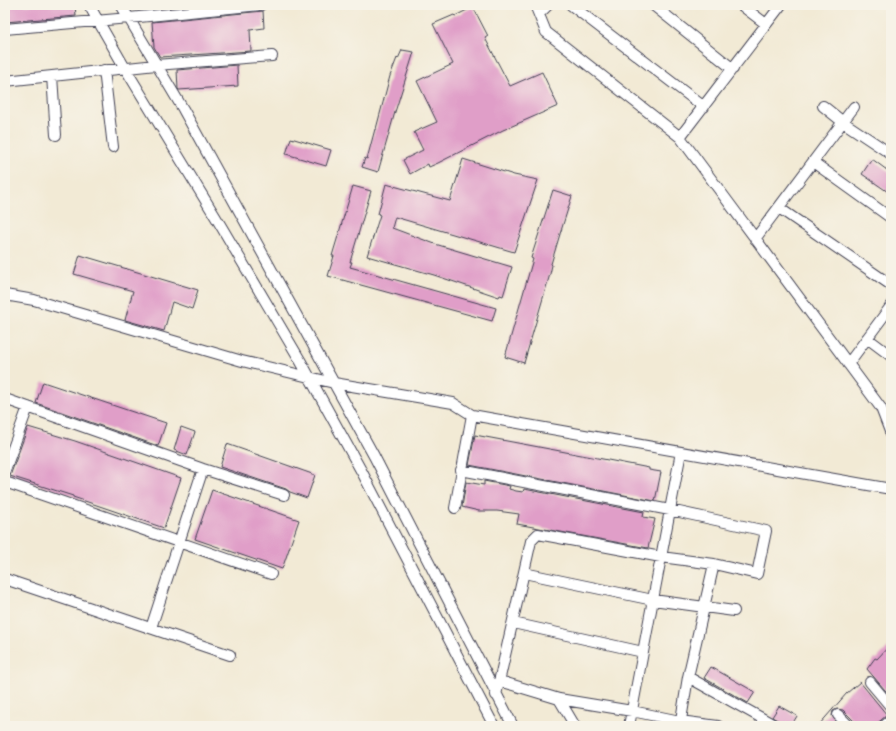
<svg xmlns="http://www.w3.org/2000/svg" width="896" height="731" viewBox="0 0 896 731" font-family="'IM FELL French Canon',serif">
<rect width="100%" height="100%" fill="#f7f3e8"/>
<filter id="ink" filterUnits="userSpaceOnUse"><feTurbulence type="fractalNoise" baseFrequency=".025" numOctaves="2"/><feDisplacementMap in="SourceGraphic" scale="8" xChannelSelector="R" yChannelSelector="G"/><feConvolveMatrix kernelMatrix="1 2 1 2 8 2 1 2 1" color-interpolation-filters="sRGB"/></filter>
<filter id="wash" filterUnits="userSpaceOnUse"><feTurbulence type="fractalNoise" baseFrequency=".012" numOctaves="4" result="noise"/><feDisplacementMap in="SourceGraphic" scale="16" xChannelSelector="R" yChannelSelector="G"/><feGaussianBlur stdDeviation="0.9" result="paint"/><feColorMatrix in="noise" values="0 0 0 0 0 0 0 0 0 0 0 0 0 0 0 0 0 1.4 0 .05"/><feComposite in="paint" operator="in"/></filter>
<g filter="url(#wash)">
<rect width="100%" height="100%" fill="#f2ead5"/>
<g id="blocks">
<path fill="#e09ec8" d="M5 5H75L76 16 5 22Z
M473 7 488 36 485 38 510 86 542 72 558 106 503 130 438 163 429 167 428 164 410 174 403 160 423 150 414 132 437 122 417 81 453 64 433 24 454 15 455 16Z
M263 11 264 28 250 30 251 51 160 57 154 47 152 22Z
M402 50 414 52 395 112 378 172 362 167 365 158 367 159 375 129H376L390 76 397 58 398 59Z
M237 65 238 86 179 90 178 89 177 70Z
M291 138 331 150 326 166 286 154Z
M463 159 514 175 538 180 514 252 395 217 392 228 435 244 512 267 503 296 500 295 499 297 434 275 367 256 380 215 378 214 386 184 450 201Z
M872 159 891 173V194L862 174Z
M353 186 371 191 350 262H352L350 267 496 308 492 321 328 276 334 256H332Z
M553 190 572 196 560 234 551 264 552 265 550 274 524 363 505 357 533 259 531 258Z
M80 255 198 290 192 309 172 302 164 331 125 320 133 291 74 274Z
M43 382 166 423 158 446 36 403Z
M28 427 75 441 181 478 164 528 73 497V496L10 476Z
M181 427 195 432 187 455 174 450Z
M475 435 608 460 649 468V470L661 472 655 501 469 465Z
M227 444 315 475 307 498 290 492 286 489 220 467Z
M484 481 510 486 509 489 516 491 523 492 524 489 644 512 643 517 655 519 648 548 517 524 519 514 497 511H479L462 507 466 482 484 485Z
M212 490 299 520 282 569 195 539Z
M891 644V697L867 669 875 658 877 659Z
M711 667 755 692 748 703 704 678Z
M860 682 887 715 874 726H855L854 721 843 710 837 709 833 711 832 716 840 726H818L847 693Z
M779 706 797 716 791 726H782L779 721 772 717Z"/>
</g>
</g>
<g filter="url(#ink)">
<use href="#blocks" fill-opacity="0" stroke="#414052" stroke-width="1"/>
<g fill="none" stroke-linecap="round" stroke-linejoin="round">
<defs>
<path id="minor" d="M89 5 125 68 218 221 300 360 363 474 494 726
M121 5 183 109 374 456 513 726
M535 5 546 32 680 137 881 408 891 434
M571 5 704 107
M653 5 733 69
M741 5 766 24
M539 14 548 5
M5 29 129 18 261 5
M104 70 113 147
M52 76 56 135
M5 81 156 65 272 56
M823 106 843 122 891 154
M680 137 781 5
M813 162 891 218
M779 208 891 285
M755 239 854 107
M5 295 34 300 242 361 334 383 453 403 472 415 891 489
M867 338 891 356
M848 364 891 306
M5 399 203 469 284 495
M5 470 28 407
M461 470 670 510 766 531 757 574 714 564 688 677 680 726
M5 482 271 574
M455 508 472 415
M524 573 653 600 734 611
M5 579 230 655
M513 623 643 652
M151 628 203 469
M688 677 776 726
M500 681 559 699 632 711 680 721 718 726
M870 682 891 707
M496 695 531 541 538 534 661 557 714 564
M559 699 575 726
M838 715 849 726
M629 726 681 452
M884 726 891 720"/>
</defs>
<use href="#minor" stroke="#414052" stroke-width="12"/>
<use href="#minor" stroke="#fff" stroke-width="10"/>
</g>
</g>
<rect width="896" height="731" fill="none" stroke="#f7f3e8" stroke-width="20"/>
</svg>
